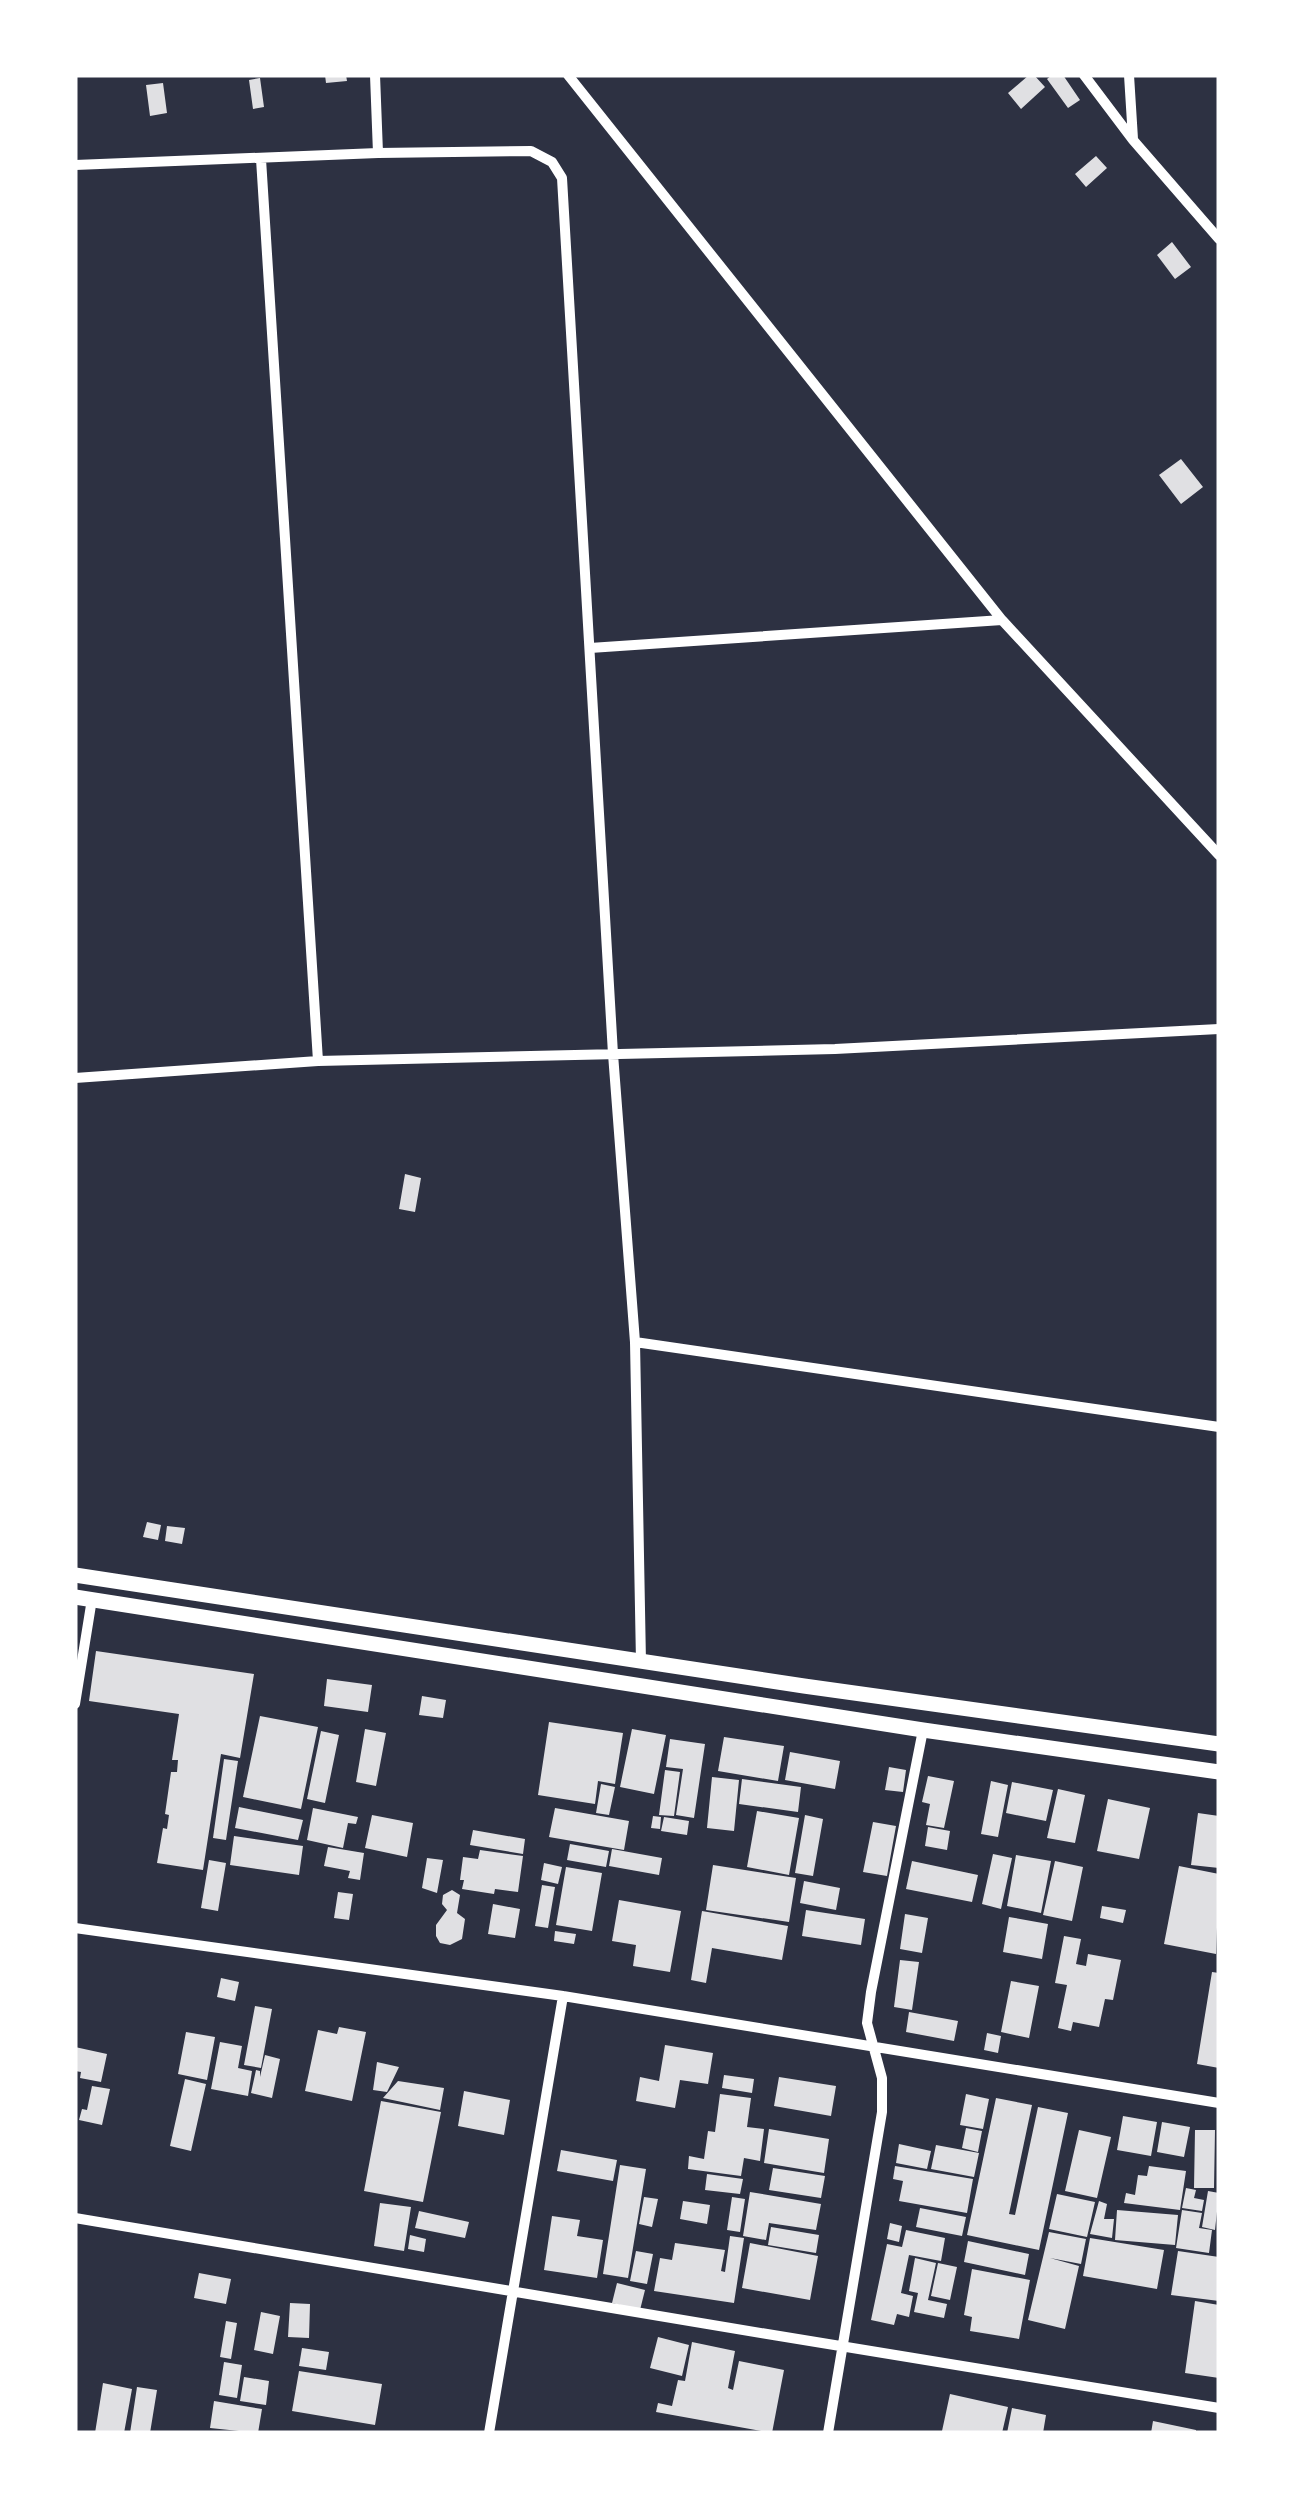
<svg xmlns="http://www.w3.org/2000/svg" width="1294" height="2508" viewBox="0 0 1294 2508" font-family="Merriweather,serif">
<rect width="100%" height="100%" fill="#2d3142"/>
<path fill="#e0e0e3" d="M325 75H346L347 81 326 83Z
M1029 75H1034L1045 87 1021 109 1008 93Z
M1052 75H1063L1080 100 1068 108 1047 79Z
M260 78 264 107 253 109 249 80Z
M163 83 167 113 150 116 146 85Z
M1096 156 1107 168 1086 187 1075 174Z
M1172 242 1191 267 1175 279 1157 255Z
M1181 459 1203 487 1181 504 1159 475Z
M405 1174 421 1178 415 1212 399 1209Z
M147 1522 161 1525 158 1540 143 1537Z
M167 1526 185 1528 182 1544 165 1541Z
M96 1651 254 1674 240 1758 221 1754 203 1870 157 1863 163 1828 167 1829 169 1815 165 1814 171 1772H177L178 1760H172L179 1714 89 1701Z
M327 1679 372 1685 368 1712 324 1706Z
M422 1696 446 1700 443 1718 419 1715Z
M260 1716 318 1727 301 1809 243 1797Z
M549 1722 623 1733 615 1784 598 1781 595 1804 538 1795Z
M365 1729 386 1733 376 1786 356 1782Z
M632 1729 666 1735 654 1794 620 1787Z
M321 1731 339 1735 325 1803 307 1799Z
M724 1737 784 1746 778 1781 718 1771Z
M670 1739 705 1744 694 1818 676 1815 683 1769 666 1767Z
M790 1752 840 1761 835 1789 785 1780Z
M224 1759 238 1761 226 1840 213 1838Z
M889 1767 906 1770 903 1792 885 1790Z
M665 1770 680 1772 674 1816 659 1815Z
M928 1776 954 1781 944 1828 926 1825 930 1804 922 1802Z
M712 1777 739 1780 734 1831 707 1828Z
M742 1779 801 1787 798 1812 739 1804Z
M991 1781 1008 1785 998 1837 981 1834Z
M1012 1782 1053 1790 1046 1821 1006 1813Z
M601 1784 615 1787 609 1815 596 1813Z
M1058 1789 1085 1795 1075 1843 1047 1838Z
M1108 1799 1150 1808 1139 1859 1097 1851Z
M239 1807 303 1820 298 1840 235 1828Z
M313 1808 358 1817 356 1824 348 1823 343 1848 307 1840Z
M555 1808 629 1821 624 1850 549 1837Z
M757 1811 799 1818 789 1875 747 1867Z
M1198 1813 1219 1816V1868L1191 1865Z
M372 1815 413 1823 407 1857 365 1848Z
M805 1815 823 1819 813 1876 795 1873Z
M653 1816 661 1817 660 1829 651 1828Z
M664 1817 689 1821 687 1835 661 1831Z
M873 1822 896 1826 887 1876 863 1872Z
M928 1827 950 1831 947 1850 925 1846Z
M473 1830 525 1839 523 1854 470 1845Z
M234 1836 303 1846 299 1875 230 1865Z
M570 1844 609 1851 606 1867 567 1860Z
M328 1847 364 1853 360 1880 348 1878 350 1871 324 1866Z
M612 1849 662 1858 659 1875 609 1866Z
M480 1850 523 1856 518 1892 495 1889 494 1894 462 1889 464 1880H460L463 1857 478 1859Z
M993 1854 1012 1858 1001 1909 982 1904Z
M1016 1855 1051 1861 1041 1913 1007 1906Z
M427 1858 443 1860 437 1893 422 1888Z
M209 1860 226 1863 218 1911 201 1908Z
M912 1861 978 1875 972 1902 906 1889Z
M1055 1861 1083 1867 1072 1921 1043 1915Z
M544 1863 562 1867 558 1884 541 1880Z
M713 1865 796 1878 789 1922 706 1910Z
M1179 1866 1219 1874 1216 1954 1164 1944Z
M566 1867 602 1873 592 1931 556 1925Z
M804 1881 840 1888 836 1910 800 1903Z
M542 1885 555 1887 548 1928 535 1926Z
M452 1890 460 1895 457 1913 465 1919 462 1939 450 1945 440 1943 436 1936V1925L447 1910 442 1904 443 1895Z
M338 1892 353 1894 349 1920 334 1918Z
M619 1900 681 1911 670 1972 633 1966 636 1945 612 1941Z
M493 1904 520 1909 515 1938 488 1934Z
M1102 1906 1126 1910 1123 1923 1100 1918Z
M806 1910 865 1919 861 1945 802 1936Z
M702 1911 788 1926 782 1960 712 1948 706 1983 691 1980Z
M905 1914 928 1918 922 1953 900 1949Z
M1009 1917 1048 1924 1042 1959 1003 1952Z
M555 1931 576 1934 574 1944 554 1941Z
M1064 1936 1081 1939 1076 1964 1086 1966 1088 1954 1121 1960 1113 2000 1105 1999 1099 2027 1073 2022 1071 2031 1058 2028 1067 1985 1055 1983Z
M900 1960 919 1962 912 2010 894 2007Z
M1212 1972 1219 1973V2068L1197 2064Z
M221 1978 239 1982 235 2001 217 1997Z
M1011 1981 1039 1986 1029 2038 1001 2032Z
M255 2006 272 2009 261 2068 244 2065Z
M909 2012 958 2021 954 2041 906 2032Z
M339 2027 366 2032 352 2101 305 2091 318 2030 337 2034Z
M186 2032 215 2037 207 2080 178 2074Z
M987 2033 1001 2036 998 2053 984 2050Z
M220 2042 242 2046 238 2068 252 2071 248 2096 211 2089Z
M665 2045 713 2053 708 2084 680 2080 675 2108 636 2101 640 2077 659 2081Z
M75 2047 107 2054 101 2082 80 2078 81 2072 75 2071Z
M265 2055 280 2059 272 2098 251 2093 256 2070 260 2071V2077Z
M377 2062 399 2067 387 2092 373 2090Z
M724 2075 754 2079 752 2093 722 2088Z
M779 2077 836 2086 831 2116 774 2106Z
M185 2079 206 2084 191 2151 170 2146Z
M398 2081 444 2088 440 2110 383 2098Z
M92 2086 110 2089 102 2125 79 2120 82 2109 87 2110Z
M464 2091 510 2100 504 2135 458 2126Z
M720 2094 751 2098 747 2127 764 2129 760 2161 744 2158 741 2176 688 2169 689 2156 704 2159 708 2131 715 2132Z
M966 2094 989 2099 983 2129 960 2125Z
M996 2098 1032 2105 1009 2214 1015 2215 1038 2107 1068 2113 1039 2250 967 2235Z
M381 2101 441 2112 423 2202 364 2191Z
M1123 2116 1157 2122 1151 2156 1117 2150Z
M1162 2122 1190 2127 1184 2157 1157 2152Z
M966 2128 982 2131 978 2152 962 2148Z
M769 2129 829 2139 824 2173 764 2163Z
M1079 2130 1111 2137 1097 2198 1065 2191Z
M1195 2130H1215L1214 2188H1194Z
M899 2144 931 2151 927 2169 896 2163Z
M936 2145 979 2153 974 2177 931 2169Z
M561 2150 617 2160 613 2181 557 2171Z
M620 2165 646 2169 628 2278 603 2274Z
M895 2166 973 2179 967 2213 899 2201 903 2181 893 2179Z
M1149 2166 1186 2171 1180 2210 1124 2203 1126 2193 1135 2195 1138 2175 1147 2176Z
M773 2168 825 2176 821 2198 769 2190Z
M707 2174 743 2179 740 2194 705 2190Z
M1186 2188 1196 2190 1194 2198 1204 2200 1202 2211 1182 2208Z
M1208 2191 1219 2193 1215 2230 1202 2227Z
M750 2192 821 2204 816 2230 769 2223 766 2240 743 2236Z
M1057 2194 1095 2202 1087 2237 1049 2229Z
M644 2197 658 2199 652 2227 639 2224Z
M732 2197 745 2199 740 2232 727 2230Z
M683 2201 710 2205 707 2224 680 2219Z
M1099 2201 1107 2204 1104 2219H1114L1112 2238 1090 2234Z
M380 2203 411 2207 404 2251 374 2246Z
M920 2208 966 2217 962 2236 916 2227Z
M1117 2210 1178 2215 1175 2245 1115 2240Z
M1182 2210 1202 2213 1199 2228 1212 2230 1209 2253 1176 2248Z
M419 2211 469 2222 465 2238 415 2228Z
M552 2216 580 2220 577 2236 603 2240 597 2278 544 2270Z
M890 2223 902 2226 899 2242 887 2239Z
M771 2227 819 2235 816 2253 768 2245Z
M906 2230 945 2238 941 2261 909 2255 901 2293 913 2296 909 2317 897 2314 894 2325 871 2320 887 2244 902 2247Z
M1049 2232 1086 2239 1081 2264 1050 2258 1079 2266 1065 2329 1028 2320Z
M410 2235 426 2239 424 2252 408 2249Z
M730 2236 744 2238 734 2303 654 2291 660 2258 672 2260 675 2243 725 2250 721 2271 725 2272Z
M1090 2238 1164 2250 1157 2289 1083 2276Z
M968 2241 1029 2254 1025 2275 964 2262Z
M750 2243 818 2256 810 2300 742 2288Z
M636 2251 653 2254 647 2284 630 2281Z
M1178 2251 1219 2257V2301L1171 2295Z
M915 2258 936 2263 928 2300 947 2304 944 2318 914 2312 918 2293 909 2291Z
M938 2263 957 2267 950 2300 931 2296Z
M972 2269 1030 2280 1019 2339 970 2331 972 2317 964 2315Z
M199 2273 231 2279 226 2304 194 2298Z
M617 2283 645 2290 640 2310 612 2303Z
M1195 2301 1219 2305V2378L1185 2373Z
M290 2303 310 2304 309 2338 288 2337Z
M261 2312 280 2316 273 2354 254 2350Z
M226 2321 237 2323 231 2359 220 2357Z
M658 2337 689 2345 682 2376 650 2368Z
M692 2342 735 2351 728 2388 733 2390 739 2361 784 2370 772 2433 656 2412 658 2403 672 2406 678 2380 685 2381Z
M302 2348 329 2352 326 2370 299 2366Z
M224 2362 242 2365 237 2398 219 2395Z
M299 2371 382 2384 375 2425 292 2411Z
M244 2377 269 2381 266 2405 240 2401Z
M103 2383 132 2389 124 2433H95Z
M137 2387 157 2390 150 2433H130Z
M950 2394 1008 2407 1002 2433 942 2431Z
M214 2401 262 2409 258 2433 210 2428Z
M1012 2408 1046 2415 1043 2433H1007Z
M1153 2421 1196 2430V2433H1151Z"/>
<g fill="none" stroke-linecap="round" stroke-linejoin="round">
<path stroke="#fff" stroke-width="10" d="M375 75 378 153
M568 75 1002 620 1219 855
M1084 75 1133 140 1219 239
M1129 75 1133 139
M261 159 318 1061
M75 165 378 153 531 151 552 162 562 178 613 1054 635 1342 641 1662
M590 648 1002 620
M75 1078 318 1061 835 1049 1219 1029
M635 1342 1219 1427
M75 1704 92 1599
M75 1928 563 1996 1219 2103
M75 2218C457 2280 837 2348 1219 2408
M489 2433 563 1996
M828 2433 882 2112V2078L867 2023 871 1992 923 1730"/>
<path stroke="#fff" stroke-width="15" d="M75 1575 804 1686 1219 1744
M75 1597 923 1730 1219 1772"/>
</g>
<rect width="1294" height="2508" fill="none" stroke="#ffffff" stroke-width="155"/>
</svg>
